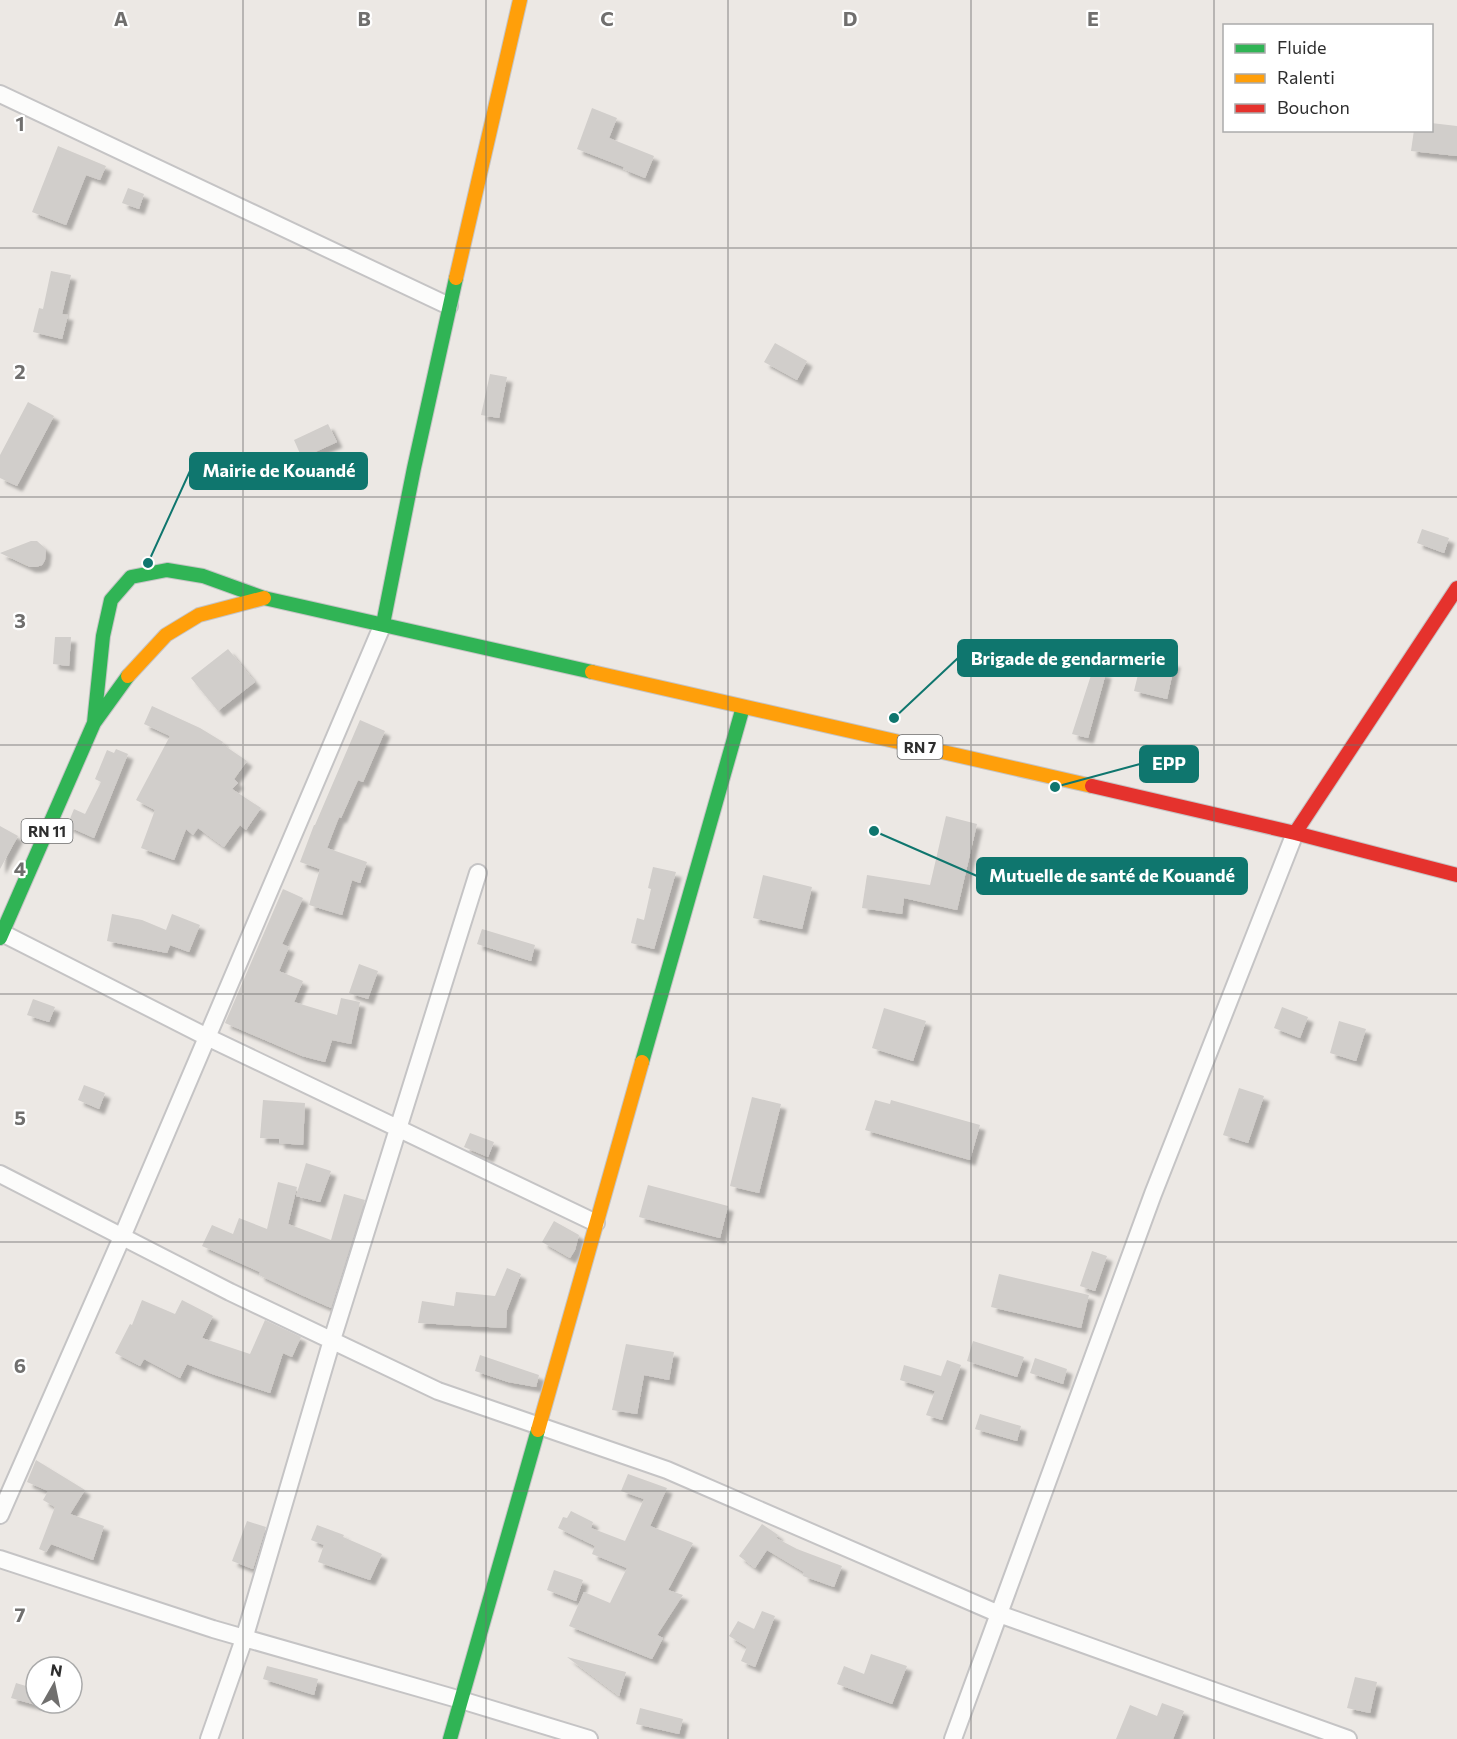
<svg xmlns="http://www.w3.org/2000/svg" width="1457" height="1739" viewBox="0 0 1457 1739" font-family="Commissioner,sans-serif">
<defs>
<filter id="shadow"><feDropShadow dx="5.5" dy="5.5" stdDeviation="1.5" flood-color="#0004"/></filter>
</defs>
<rect width="100%" height="100%" fill="#ece8e4"/>
<path fill="#d1cecb" filter="url(#shadow)" d="M592 108 617 118 609 138 654 156 645 178 623 169 624 167 577 149Z
M1431 123 1457 126V156L1411 151 1414 130H1431Z
M58 146 106 166 100 180 86 175 66 225 32 212Z
M128 188 144 194 139 209 122 203Z
M51 271 71 275 62 314 68 315 62 339 33 332 39 308 43 309Z
M775 343 807 361 797 380 764 362Z
M490 374 507 377 499 418 481 415Z
M28 402 54 416 17 486 0 478V455Z
M328 424 337 442 302 458 294 440Z
M1422 529 1449 538 1444 553 1417 543Z
M31 541H37L46 549 45 560 42 565 36 567H30L0 553Z
M55 637H71L69 666 53 664Z
M228 649 255 682 218 711 191 678Z
M1143 654 1175 662 1167 699 1134 691Z
M1093 669 1106 673 1088 738 1072 734Z
M152 706 200 728 223 742 222 744 247 761 234 779 238 783 232 789 261 808 246 830 240 825 224 847 198 828 193 835 186 829 174 860 141 848 155 810 136 800 170 736 144 724Z
M360 720 385 731 363 782 358 780 341 818 339 817 327 848 367 862 360 883 352 880 342 915 309 905 320 869 300 862 314 825H315Z
M116 749 128 754 94 838 67 826 74 809 85 814 101 782 95 779 107 750 114 753Z
M946 816 977 824 957 910 904 898 902 914 862 908 867 875 930 885Z
M0 826 18 836 0 869Z
M653 867 676 872 654 949 631 943 637 918 644 920 651 889 648 888Z
M763 875 812 887 802 929 753 918Z
M283 889 303 898 282 944 289 947 279 971 303 981 294 1002 337 1015 341 998 360 1002 351 1044 332 1040 325 1062 302 1056 225 1023Z
M112 914 142 920 166 930 172 914 200 925 189 952 170 945 167 953 107 941Z
M482 929 535 945 531 961 477 944Z
M359 964 378 971 368 999 349 993Z
M33 999 55 1007 49 1022 27 1015Z
M1282 1007 1308 1017 1300 1038 1274 1028Z
M884 1008 926 1021 913 1061 872 1048Z
M1339 1021 1366 1029 1356 1061 1330 1053Z
M84 1085 105 1093 99 1109 78 1100Z
M1239 1088 1264 1096 1248 1143 1223 1135Z
M752 1097 781 1104 759 1193 730 1186Z
M263 1100 305 1103 303 1145 279 1143V1139L260 1138Z
M875 1100 890 1104 891 1100 980 1125 970 1160 865 1130Z
M470 1133 494 1142 488 1157 464 1147Z
M306 1163 331 1171 320 1202 296 1196Z
M278 1182 297 1187 288 1224 331 1240 344 1194 365 1200 331 1308 299 1294 259 1275 260 1272 202 1246 212 1225 233 1234 239 1218 267 1229Z
M648 1185 728 1206 720 1238 639 1217Z
M554 1221 579 1235 575 1250 570 1258 542 1242Z
M1092 1251 1107 1256 1095 1291 1080 1286Z
M507 1268 521 1274 507 1310 506 1328 418 1323 422 1301 454 1306 456 1292 495 1296Z
M999 1274 1089 1295 1081 1328 991 1307Z
M142 1300 175 1314 182 1300 213 1316 202 1338 250 1354 265 1320 301 1337 292 1357 283 1353 270 1393 212 1374 187 1364 180 1378 144 1359 140 1366 115 1353 130 1324 132 1325Z
M973 1341 1024 1357 1017 1377 967 1361Z
M626 1344 674 1352 669 1380 644 1375 637 1414 612 1410Z
M480 1355 539 1375 536 1387 508 1382 475 1371Z
M1035 1358 1067 1369 1063 1384 1030 1373Z
M947 1360 961 1365 942 1420 926 1415 935 1391 900 1380 904 1365 941 1376Z
M980 1414 1021 1426 1017 1441 975 1429Z
M36 1460 85 1490 70 1514 104 1526 93 1560 51 1544 46 1552 39 1549 55 1507 43 1500 48 1491 27 1482Z
M628 1474 667 1488 650 1526 693 1543 668 1590 683 1595 657 1635 663 1638 652 1659 569 1626 584 1592 610 1603 627 1568 592 1554 595 1546 558 1528 563 1517 567 1518 571 1511 593 1522 591 1528 625 1541 644 1499 621 1491Z
M247 1521 266 1527 253 1569 232 1561Z
M762 1524 778 1535 776 1538 797 1549 842 1566 834 1587 803 1576 804 1572 767 1550 755 1568 739 1556Z
M317 1525 344 1535 343 1537 382 1554 370 1580 318 1562 324 1545 311 1540Z
M554 1570 583 1580 576 1601 547 1590Z
M762 1611 775 1616 755 1667 741 1661 747 1647 729 1636 738 1621 754 1629Z
M871 1654 907 1666 892 1704 837 1684 844 1666 864 1674Z
M567 1657 626 1672 619 1696Z
M267 1666 318 1679 314 1695 263 1679Z
M1355 1677 1377 1682 1370 1713 1347 1708Z
M16 1683 36 1689V1705L11 1698Z
M1162 1703 1184 1711 1173 1739H1116L1130 1705 1157 1716Z
M640 1708 683 1719 679 1734 636 1724Z"/>
<g fill="none" stroke-linecap="round" stroke-linejoin="round">
<defs>
<path id="street" d="M0 94 449 306
M0 932 207 1037 596 1223
M0 1174 230 1292 438 1391 667 1470 999 1614 1348 1739
M0 1515 122 1237 383 624
M0 1559 213 1629 461 1700 589 1739
M209 1739 244 1639 332 1340 478 873
M953 1739 1153 1194 1295 833"/>
<path id="fast" d="M383 624 414 468 456 278
M94 723 103 636 111 600 131 577 167 570 203 576 264 598 592 672
M0 938 94 723 128 676
M642 1062 743 707
M450 1739 538 1430"/>
<path id="slow" d="M456 278 520 0
M592 672 1092 786
M128 676 166 635 199 615 264 598
M538 1430 642 1062"/>
<path id="jam" d="M1092 786 1295 833 1457 875
M1295 833 1457 588"/>
</defs>
<use href="#street" stroke="#c5c4c5" stroke-width="20"/>
<use href="#fast" stroke="#c5c4c5" stroke-width="16"/>
<use href="#slow" stroke="#c5c4c5" stroke-width="16"/>
<use href="#jam" stroke="#c5c4c5" stroke-width="16"/>
<use href="#street" stroke="#fcfcfb" stroke-width="16"/>
<use href="#fast" stroke="#30b455" stroke-width="14"/>
<use href="#slow" stroke="#ff9f0a" stroke-width="14"/>
<use href="#jam" stroke="#e5322d" stroke-width="14"/>
</g>
<path fill="none" stroke="#706f6e" stroke-width="1.5" stroke-opacity="0.55" d="M243 0V1739M486 0V1739M728 0V1739M971 0V1739M1214 0V1739M0 248H1457M0 497H1457M0 745H1457M0 994H1457M0 1242H1457M0 1491H1457"/>
<g text-anchor="middle" dominant-baseline="central" stroke-width="4.5" stroke-linejoin="round" paint-order="stroke">
<g fill="#fff" stroke="#6d6d6d" stroke-width="1.5">
<rect x="897.5" y="735" width="45" height="24" rx="4.5"/>
<rect x="21.5" y="819" width="51" height="24" rx="4.5"/>
</g>
<g font-size="15" font-weight="bold" fill="#2e2e2e">
<text x="920" y="747">RN 7</text>
<text x="47" y="831">RN 11</text>
</g>
</g>
<g font-size="20" text-anchor="middle" font-weight="bold" fill="#706f6e" stroke="#fff" stroke-width="4.5" stroke-linejoin="round" paint-order="stroke">
<text x="121" y="26">A</text>
<text x="364" y="26">B</text>
<text x="607" y="26">C</text>
<text x="850" y="26">D</text>
<text x="1093" y="26">E</text>
<text x="20" y="131">1</text>
<text x="20" y="379">2</text>
<text x="20" y="628">3</text>
<text x="20" y="876">4</text>
<text x="20" y="1125">5</text>
<text x="20" y="1373">6</text>
<text x="20" y="1622">7</text>
</g>
<path fill="none" stroke="#0f766e" stroke-width="2" d="M148 563L190 471M894 718L958 658M1055 787L1140 764M874 831L977 876"/>
<g fill="#0f766e" stroke="#fff" stroke-width="2">
<circle cx="148" cy="563" r="6"/>
<circle cx="894" cy="718" r="6"/>
<circle cx="1055" cy="787" r="6"/>
<circle cx="874" cy="831" r="6"/>
</g>
<g fill="#0f766e" stroke="#0f766e" stroke-width="2">
<rect x="190" y="453" width="177" height="36" rx="6"/>
<rect x="958" y="640" width="219" height="36" rx="6"/>
<rect x="1140" y="746" width="58" height="36" rx="6"/>
<rect x="977" y="858" width="270" height="36" rx="6"/>
</g>
<g font-size="18" text-anchor="middle" font-weight="bold" fill="#fff">
<text x="279" y="477">Mairie de Kouandé</text>
<text x="1068" y="665">Brigade de gendarmerie</text>
<text x="1169" y="770">EPP</text>
<text x="1112" y="882">Mutuelle de santé de Kouandé</text>
</g>
<rect x="1223" y="24" width="210" height="108" fill="#ffffff" stroke="#ababab" stroke-width="1.5"/>
<rect x="1235" y="44" width="30" height="9" fill="#30b455" stroke="#ababab" stroke-width="1.5"/>
<text x="1277" y="54" font-size="18" fill="#2e2e2e">Fluide</text>
<rect x="1235" y="74" width="30" height="9" fill="#ff9f0a" stroke="#ababab" stroke-width="1.5"/>
<text x="1277" y="84" font-size="18" fill="#2e2e2e">Ralenti</text>
<rect x="1235" y="104" width="30" height="9" fill="#e5322d" stroke="#ababab" stroke-width="1.5"/>
<text x="1277" y="114" font-size="18" fill="#2e2e2e">Bouchon</text>
<g transform="translate(54 1685) rotate(9)"><circle r="28" fill="#ffffff" stroke="#ababab" stroke-width="1.5"/>
<path d="M0-4.5L10 22L0 15L-10 22Z" fill="#706f6e"/>
<text y="-9" font-size="16" font-weight="bold" text-anchor="middle" fill="#2e2e2e">N</text>
</g>
</svg>
